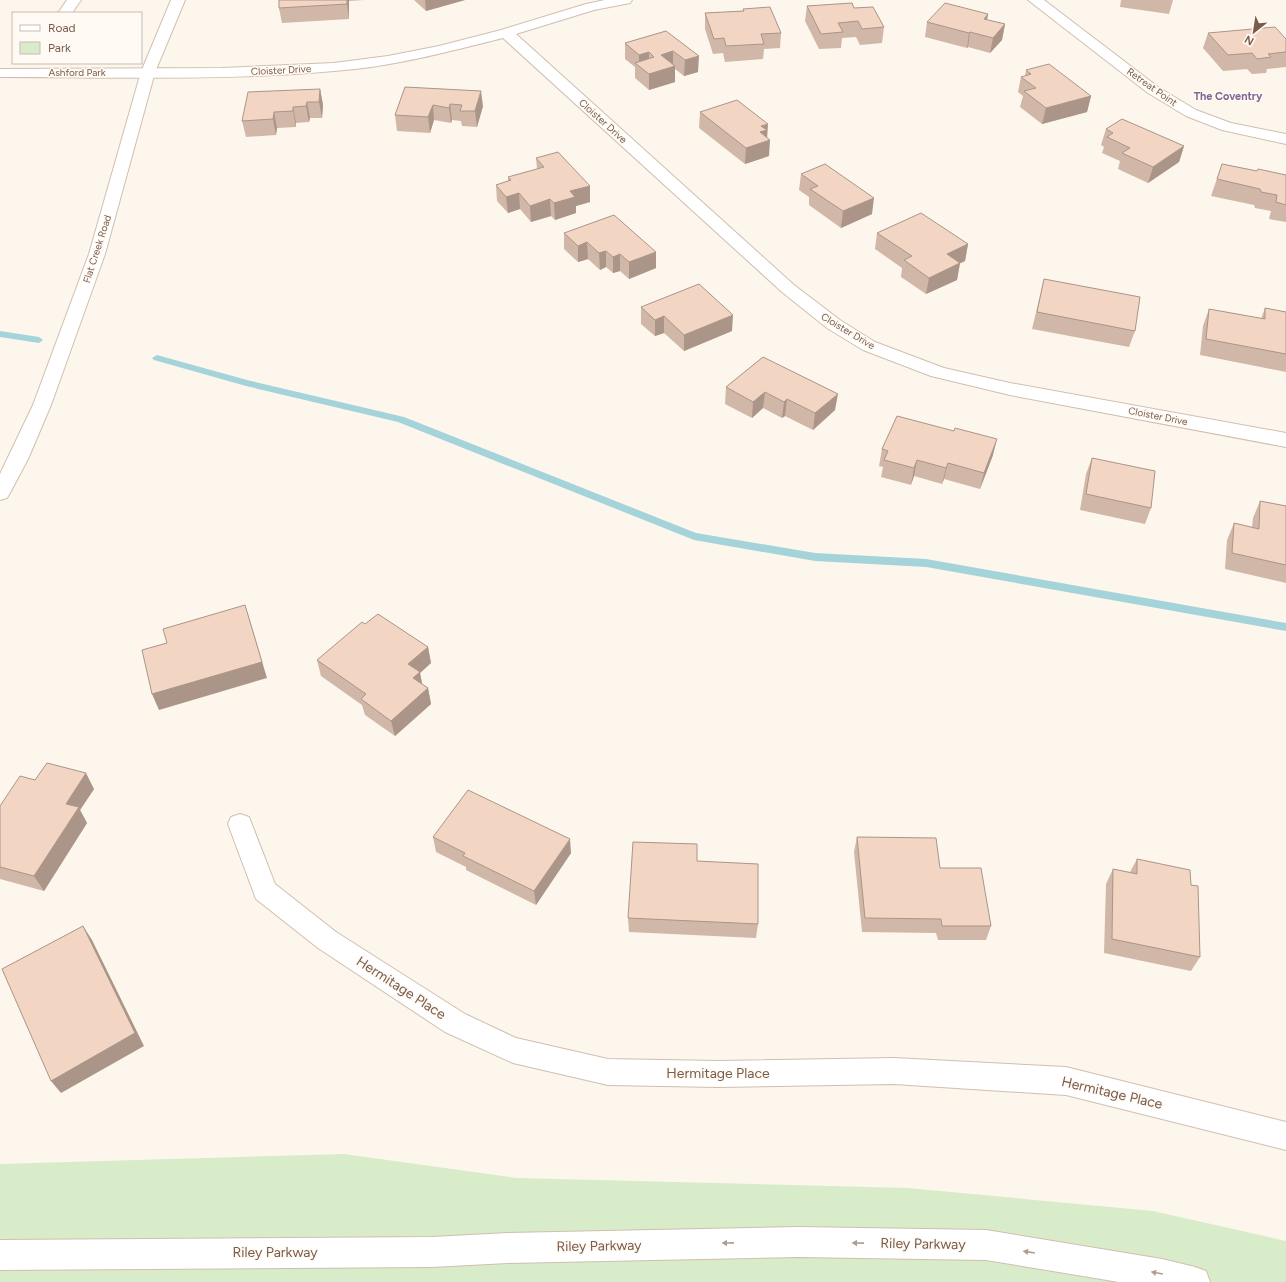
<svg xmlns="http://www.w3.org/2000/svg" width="1286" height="1282" viewBox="0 0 1286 1282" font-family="Figtree,sans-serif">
<rect width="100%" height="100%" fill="#fdf6ec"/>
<path fill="#d8ecc9" d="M344 1154 517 1178 908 1188 1153 1211 1286 1241V1282H0V1164Z"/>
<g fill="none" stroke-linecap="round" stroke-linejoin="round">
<path fill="#a5d3da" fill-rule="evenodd" d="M0 331 39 337 43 340 39 343 0 337Z
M157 355 247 380 404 417 696 533 815 553 926 559 1286 623V631L926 567 815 561 694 540 398 422 246 386 154 360 152 358Z"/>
<defs>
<path id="minor" d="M67 0H81L72 13H58Z
M605 0H632L630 3 594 10 516 34 794 285 840 320 875 342 944 368 1010 383 1286 433V447L1010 395 931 376 863 350 827 328 782 292 503 38C447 52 391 67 334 71 223 81 111 77 0 77V69L222 68 334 63 388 56 439 46 501 30 586 4Z
M1028 0H1044L1158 87 1196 110 1231 123 1286 134V144L1222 130 1186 116 1148 93Z
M240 814 249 817 275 884 336 932 465 1014 516 1038 608 1059 718 1061 894 1058 1066 1067 1286 1122V1150L1066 1095 894 1084 718 1087 608 1085 513 1063 445 1032 318 948 256 899 228 824 231 817Z"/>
<path id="tertiary" d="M171 0H185L155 72 105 254 51 405 28 459 10 493 7 498 0 500V474L33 405 89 254 141 72Z
M798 1227 986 1230 1162 1259 1195 1267 1206 1271 1210 1282H1119L986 1260 798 1257 508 1263 432 1267 0 1270V1240L432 1237 508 1233Z"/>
</defs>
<use href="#minor" stroke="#d1beb0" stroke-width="2"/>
<use href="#tertiary" stroke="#d1beb0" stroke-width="2"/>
<use href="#minor" fill="#fff" fill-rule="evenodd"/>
<use href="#tertiary" fill="#fff" fill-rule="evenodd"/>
</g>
<path fill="#d1b7a8" d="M279 0H364L349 1V19L282 23 279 8Z
M414 0H465L426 11Z
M1121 0H1173L1169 14 1120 7Z
M807 6 854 8 884 27 882 43 860 45 856 37 842 38 841 48 819 49 805 21Z
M743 9 781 33 780 48 764 49 763 59 725 62 723 53 713 54 705 29V13L743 11Z
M988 14 987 20 1005 24 1002 40 990 53 968 47 967 48 925 37 927 22Z
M666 31 698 72 684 76 675 69V82L649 90 635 78V67L625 59V43Z
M1208 33 1286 39V67L1267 69 1266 73 1252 74 1247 69 1223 71 1203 48Z
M1026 70 1091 96 1087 112 1042 124 1020 107 1023 96 1018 92 1021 77 1025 76Z
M405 87 483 106 477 127 462 126 461 121 452 120 451 123 434 120 430 133 397 131 395 115Z
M320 89 323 105 322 118H310L309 122 296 123V127L277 128 276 135 246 137 242 121Z
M700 112 767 137 769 156 745 164 699 128Z
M1106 129 1184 146 1179 162 1148 183 1118 169 1120 161 1102 153 1104 147 1101 145Z
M536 158 590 186V202L576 206V213L555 220 551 216 531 222 520 209 508 213 497 201 496 185 508 181V177L537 169Z
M1222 164 1257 171 1286 175V222L1269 219 1271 211 1255 208 1254 205 1211 196Z
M801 174 872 214 841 228 809 205V197L799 190Z
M564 233 656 268 629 279 620 271 613 273 606 267 600 270 588 259 578 262 564 249Z
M877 233 968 244 965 261 960 263 957 280 926 294 901 277 902 268 875 249Z
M1044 279 1135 331 1129 347 1032 329Z
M641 307 732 331 684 351 664 333 655 336 641 324Z
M1265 308 1286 312V372L1200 355 1203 326 1209 309 1261 319Z
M763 357 835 410 813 430 785 416 782 418 763 408 752 418 725 404 726 387Z
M882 449 993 455 980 489 944 479 942 484 914 476 911 485 881 477 883 467 879 466Z
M1092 458 1151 508 1145 524 1080 510 1086 474Z
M1260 501 1286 506V583L1225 569 1227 540 1234 523 1252 527 1253 518Z
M365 624 428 647 431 663 420 673 422 684 428 688 431 704 395 736 365 715 362 705 321 676 317 660Z
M35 780 94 789 80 810 87 823 44 891 0 879V806Z
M433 837 571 853 536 905 466 870V867L436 852Z
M857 837 940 868 991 926 986 940H938L936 933 862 932 854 852Z
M1137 859 1191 885 1200 957 1191 971 1104 953 1106 884 1113 869 1130 872Z
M697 861 758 924 756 938 629 932 628 918Z"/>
<path fill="#aa9588" d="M347 0H349V19L347 4Z
M425 0H465L426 11Z
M988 14 985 30 984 19Z
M1005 24 1002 40 990 53 993 38Z
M970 32 968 47 967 48 969 33Z
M673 51V67L661 55Z
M649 52V68L639 67V55Z
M699 56 698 72 684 76 685 60Z
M675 66V82L649 90V74Z
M320 89 323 105 322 118 319 102Z
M481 91 483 106 477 127 475 111Z
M1091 96 1087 112 1042 124 1046 108Z
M307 102 310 118 309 122 306 106Z
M450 104 452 120 451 123 449 108Z
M433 105 434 120 430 133 428 117Z
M293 107 296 123V127L293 111Z
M274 112 277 128 276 135 273 119Z
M768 124 767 140H770L769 156 745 164 746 148 761 126Z
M1184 146 1179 162 1148 183 1153 167Z
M590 186V202L576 206V213L555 220 554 203 570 191Z
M519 193 520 209 508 213 506 197Z
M874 198 872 214 841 228 843 211Z
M550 199 551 216 531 222 530 206Z
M587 242 588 259 578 262V246Z
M968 244 965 261 944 271 947 254Z
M606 251V267L600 270 599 253Z
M656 252V268L629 279V262Z
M620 254V271L613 273V257Z
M960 263 957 280 926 294 929 278Z
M733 315 732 331 684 351V335Z
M664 316V333L655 336V320Z
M765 392 763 408 752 418 753 402Z
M838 394 835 410 813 430 815 413Z
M787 399 785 416 782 418 784 402Z
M997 439 993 455 980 489 984 473Z
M917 460 914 476 911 485 914 468Z
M948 463 944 479 942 484 946 468Z
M245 605 267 678 159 710 152 694Z
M428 647 431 663 420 673 423 688 416 694 408 664Z
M428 688 431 704 395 736 391 721Z
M86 773 94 789 80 810 87 823 44 891 34 876 66 804Z
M570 839 571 853 536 905 534 891Z
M83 926 92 940 144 1046 61 1093 51 1081Z"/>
<path fill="#f3d5c3" stroke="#aa9588" d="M279 0H347V4L279 8Z
M852 3 854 8 873 7 884 27 862 29 858 21 838 23 843 32 821 34 807 6Z
M945 3 988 14 984 19 1005 24 993 38 970 32 969 33 927 22Z
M770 7 781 33 761 34 764 44 726 46 724 38 714 39 705 13 744 11 743 9Z
M1275 27 1286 39V52L1268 54 1271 57 1257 59 1252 53 1228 55 1208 33Z
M666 31 699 56 685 60 673 51 661 55 675 66 649 74 635 63 654 57 649 52 639 55 625 43Z
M1049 64 1091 96 1046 108 1024 91 1036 88 1021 77 1031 74 1026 70Z
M405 87 481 91 475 111H460L462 105 450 104 449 108 433 105 428 117 395 115Z
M320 89 319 102H307L306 106 293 107V111L274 112 273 119 242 121 248 92Z
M737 100 768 124 761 126 767 130 760 132 770 140 746 148 700 112Z
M1122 119 1184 146 1153 167 1122 153 1130 148 1107 137 1113 133 1106 129Z
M558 152 590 186 570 191 575 197 554 203 550 199 530 206 519 193 506 197 496 185 511 180 508 177 544 167 536 158Z
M825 164 874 198 843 211 810 189 818 186 801 174Z
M1222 164 1257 171 1258 169 1286 175V205L1276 202 1277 195 1261 192 1260 189 1217 179Z
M921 213 968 244 947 254 960 263 929 278 904 260 912 256 877 233Z
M614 215 656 252 629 262 620 254 613 257 606 251 599 253 587 242 578 246 564 233Z
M1044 279 1140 297 1135 331 1037 312Z
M699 284 733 315 684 335 664 316 655 320 641 307Z
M1265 308 1286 312V354L1206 339 1209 309 1265 319Z
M763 357 838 394 815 413 787 399 784 402 765 392 753 402 726 387Z
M897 416 954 431 955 428 997 439 984 473 948 463 946 468 917 460 914 468 884 460 888 451 882 449Z
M1092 458 1155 471 1151 508 1086 494Z
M1260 501 1286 506V565L1232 553 1234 523 1259 529Z
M245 605 262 662 152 694 142 650 167 643 163 629Z
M378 614 428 647 408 664 420 672 413 678 428 688 391 721 361 699 366 694 317 660 362 622 365 624Z
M47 763 86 773 66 804 79 807 34 876 0 867V806L20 776 35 780Z
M468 790 570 839 534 891 463 856 465 853 433 837Z
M857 837 936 838 940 868H981L991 926H942L941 919 865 918Z
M633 842 697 844V861L758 864V924L628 918Z
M1137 859 1190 870 1191 885 1198 886 1200 957 1112 939 1113 869 1137 874Z
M83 926 135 1033 51 1081 2 969Z"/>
<defs><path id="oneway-solid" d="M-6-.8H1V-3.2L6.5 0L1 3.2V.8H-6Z"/></defs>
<g fill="#af9d94">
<use href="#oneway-solid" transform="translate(728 1243) rotate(179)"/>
<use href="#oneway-solid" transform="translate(858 1243) rotate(-179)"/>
<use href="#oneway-solid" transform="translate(1029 1252) rotate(-171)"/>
<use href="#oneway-solid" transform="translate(1157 1273) rotate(-170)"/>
</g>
<g text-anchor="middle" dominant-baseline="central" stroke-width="3" stroke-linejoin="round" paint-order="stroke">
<g font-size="10" fill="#7a5c4d" stroke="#fffaf3">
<text transform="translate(281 70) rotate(-3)">Cloister Drive</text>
<text x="77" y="72">Ashford Park</text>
<text transform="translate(1152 87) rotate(35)">Retreat Point</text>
<text transform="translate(603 121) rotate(42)">Cloister Drive</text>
<text transform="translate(97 249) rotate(-72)">Flat Creek Road</text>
<text transform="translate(848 331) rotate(31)">Cloister Drive</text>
<text transform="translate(1158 416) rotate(11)">Cloister Drive</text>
</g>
<g font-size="11" font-weight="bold" fill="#846695" stroke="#fffaf3">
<text x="1228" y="96">The Coventry</text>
</g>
<g font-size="14" fill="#7a5c4d" stroke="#fffaf3">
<text transform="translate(401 988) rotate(33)">Hermitage Place</text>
<text x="718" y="1073">Hermitage Place</text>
<text transform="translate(1112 1093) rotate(13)">Hermitage Place</text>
<text transform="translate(923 1244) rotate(1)">Riley Parkway</text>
<text transform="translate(599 1246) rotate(-1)">Riley Parkway</text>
<text x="275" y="1252">Riley Parkway</text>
</g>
</g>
<rect x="12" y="12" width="130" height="52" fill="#fffaf3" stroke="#cabbb1"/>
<rect x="20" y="25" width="20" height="6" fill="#ffffff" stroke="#cabbb1"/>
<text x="48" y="32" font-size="12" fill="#7a5c4d">Road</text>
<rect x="20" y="42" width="20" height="12" fill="#d8ecc9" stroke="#cabbb1"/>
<text x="48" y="52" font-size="12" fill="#7a5c4d">Park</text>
<g transform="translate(1254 32) rotate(210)" stroke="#fffaf3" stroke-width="3" paint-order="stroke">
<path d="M0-3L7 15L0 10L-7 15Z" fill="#7a5c4d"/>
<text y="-6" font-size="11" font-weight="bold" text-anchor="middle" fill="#7a5c4d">N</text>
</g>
</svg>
